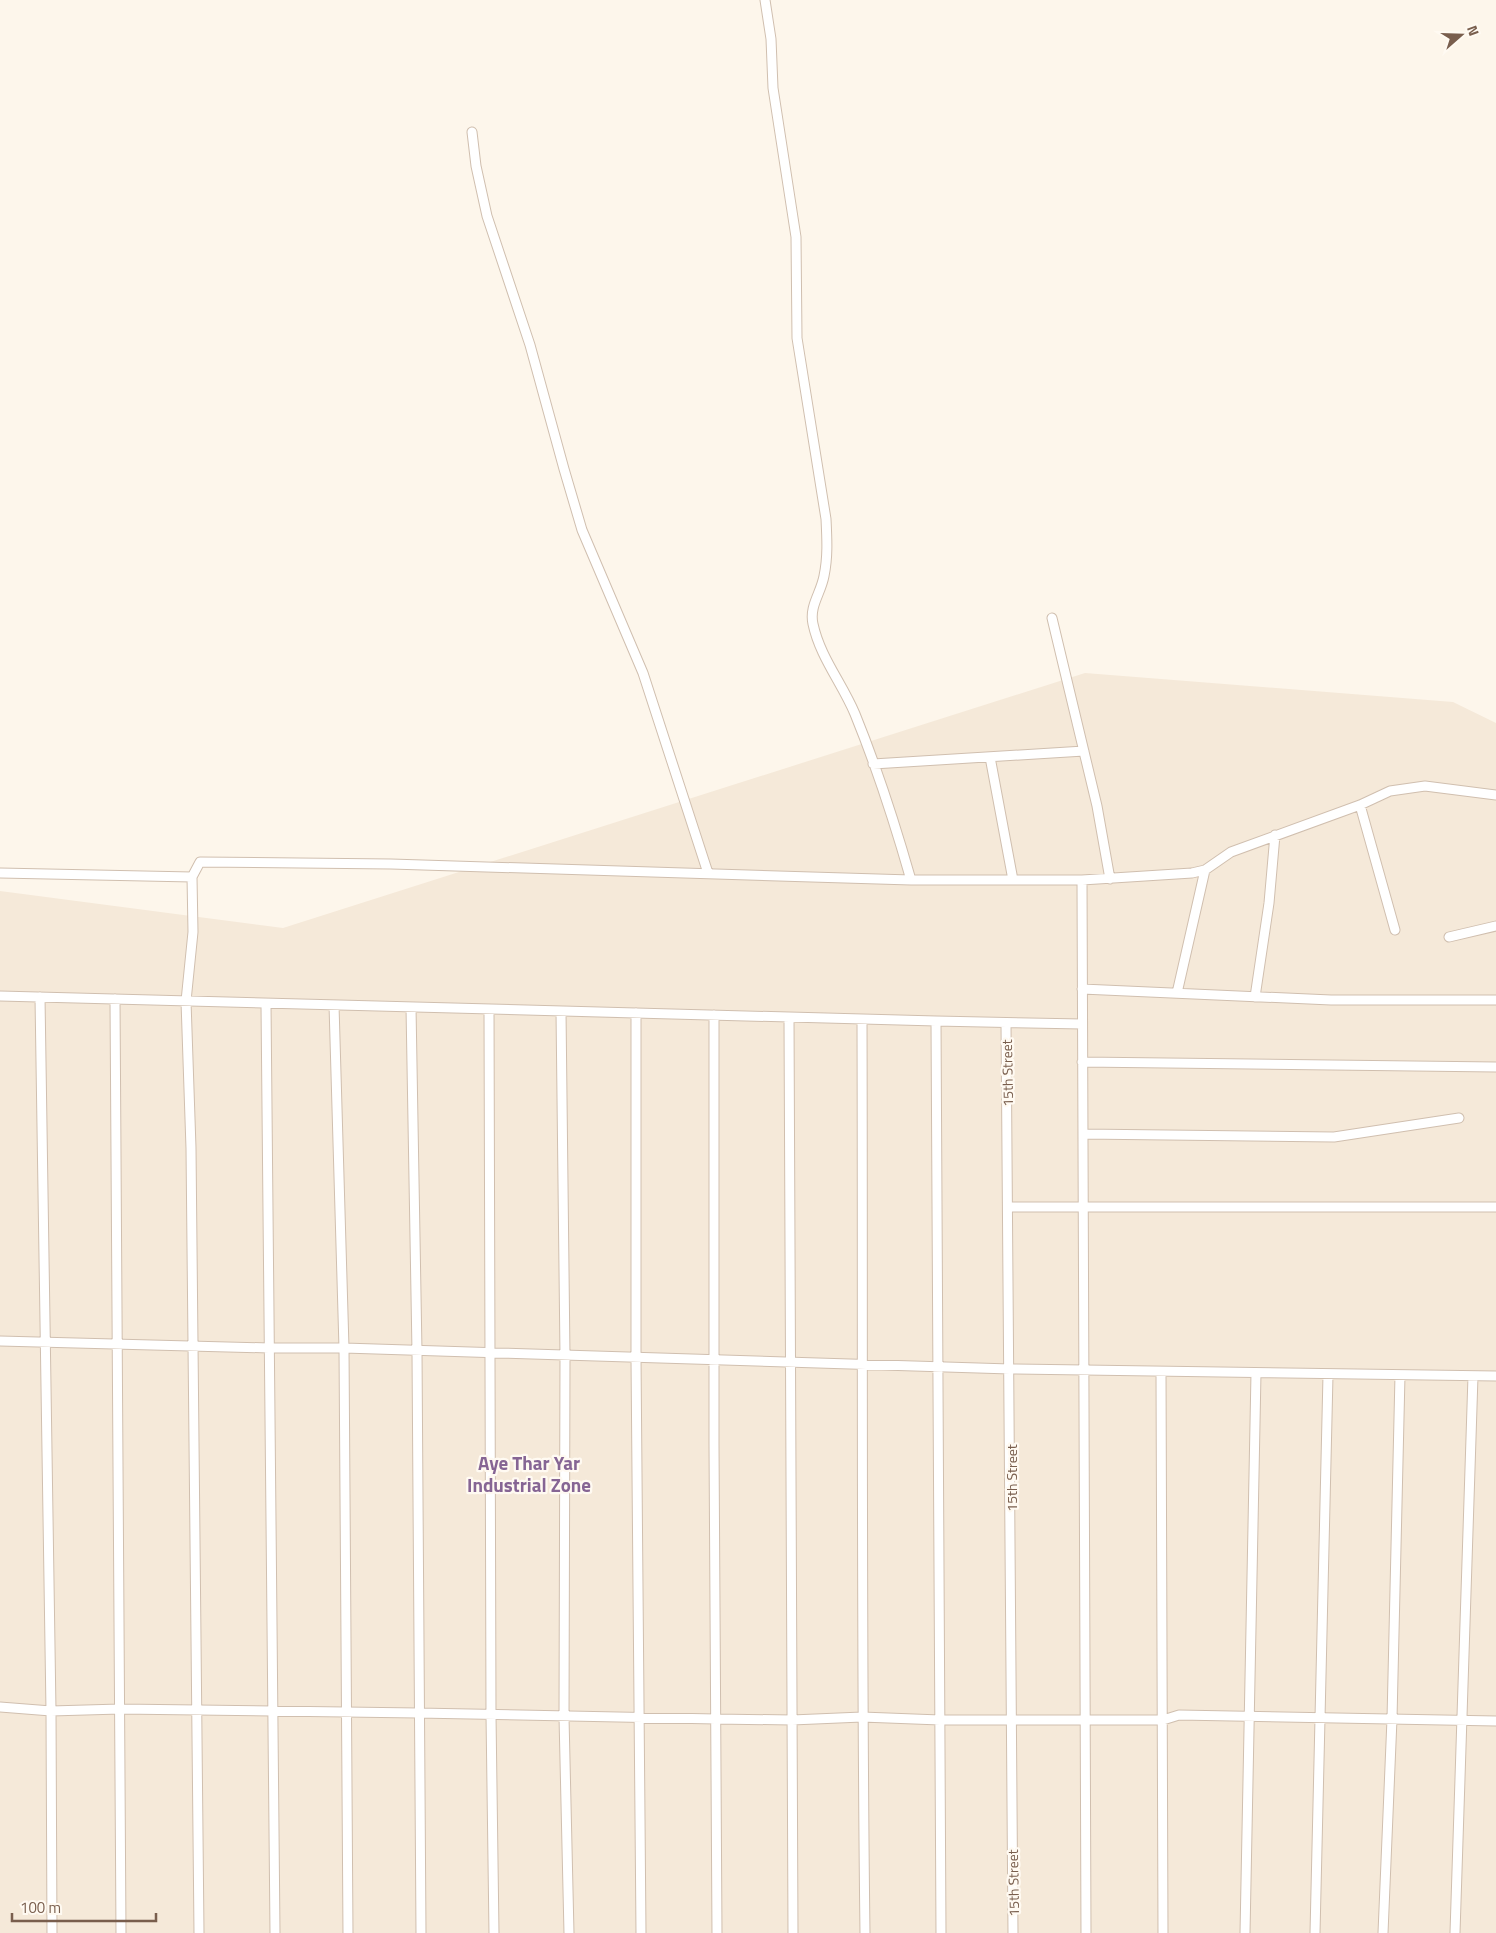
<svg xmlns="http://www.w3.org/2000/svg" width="1496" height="1933" viewBox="0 0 1496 1933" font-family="'Titillium Web',sans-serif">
<rect width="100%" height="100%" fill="#fdf6eb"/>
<path fill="#f5e9d9" d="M1085 673 1453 702 1496 723V1933H0V891L283 928Z"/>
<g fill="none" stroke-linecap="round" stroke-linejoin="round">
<defs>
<path id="street" d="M765 0 771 39 773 88 796 237 797 338 826 519C827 539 828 557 824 576 821 593 809 606 813 624 820 657 842 683 855 714 877 768 895 824 911 880
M472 132 476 166 487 216 530 345 564 469 582 530 643 673 708 873
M1052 618 1097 806 1110 879
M990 757 1013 880
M873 764 1084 751
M1360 805 1395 930
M0 873 192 877
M1082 880 1086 1933
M1449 937 1496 926
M1082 989 1331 1000H1496
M1177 993 1205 870
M0 996 936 1021 1082 1024
M40 997 51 1711 52 1933
M1255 997 1269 903 1275 835
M115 999 121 1933
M266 1004 275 1933
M334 1005 344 1348 348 1933
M411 1007 417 1352 421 1933
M489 1009 491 1715 494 1933
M561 1011 565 1356 564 1717 569 1933
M636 1013V1358L641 1933
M714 1015V1444L717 1933
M789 1018 793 1933
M862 1020C863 1324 861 1629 865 1933
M936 1021 941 1933
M1006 1023 1013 1933
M1082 1062 1496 1067
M1083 1134 1334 1137 1459 1118
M1009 1207H1496
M0 1341 269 1348H344L1010 1369 1496 1376
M1161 1372 1163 1933
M0 1707 51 1711 120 1709 418 1713 716 1719 792 1720 862 1717 940 1720H1163L1179 1715 1496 1721
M199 1933 191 1148 186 1001 193 932 192 877 200 862 391 864 911 880H1082L1192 873 1205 870 1231 852 1360 805 1390 791 1425 786 1496 795
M1245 1933 1256 1373
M1315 1933 1328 1375
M1383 1933 1392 1719 1400 1375
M1455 1933 1473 1376"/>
</defs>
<use href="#street" stroke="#d0bfaf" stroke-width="11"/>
<use href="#street" stroke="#fff" stroke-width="9"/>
</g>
<g text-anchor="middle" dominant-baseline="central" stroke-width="4.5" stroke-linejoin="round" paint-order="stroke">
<g font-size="14" fill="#795e4d" stroke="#fffaf2">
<text transform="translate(1007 1073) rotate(-91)">15th Street</text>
<text transform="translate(1011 1478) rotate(-90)">15th Street</text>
<text transform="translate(1013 1883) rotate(-91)">15th Street</text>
</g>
<g font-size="19" font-weight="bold" fill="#866594" stroke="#fffaf2">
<text x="529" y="1462">Aye Thar Yar<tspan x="529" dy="22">Industrial Zone</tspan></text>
</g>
</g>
<g transform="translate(1461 35) rotate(70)" stroke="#fffaf2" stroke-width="4" paint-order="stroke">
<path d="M0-4L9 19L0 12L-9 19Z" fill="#795e4d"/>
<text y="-8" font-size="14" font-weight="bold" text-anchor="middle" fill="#795e4d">N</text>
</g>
<path d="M12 1913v8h144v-8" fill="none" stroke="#795e4d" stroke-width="2.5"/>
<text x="20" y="1913" font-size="15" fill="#795e4d" stroke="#fffaf2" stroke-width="4" paint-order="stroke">100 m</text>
</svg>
